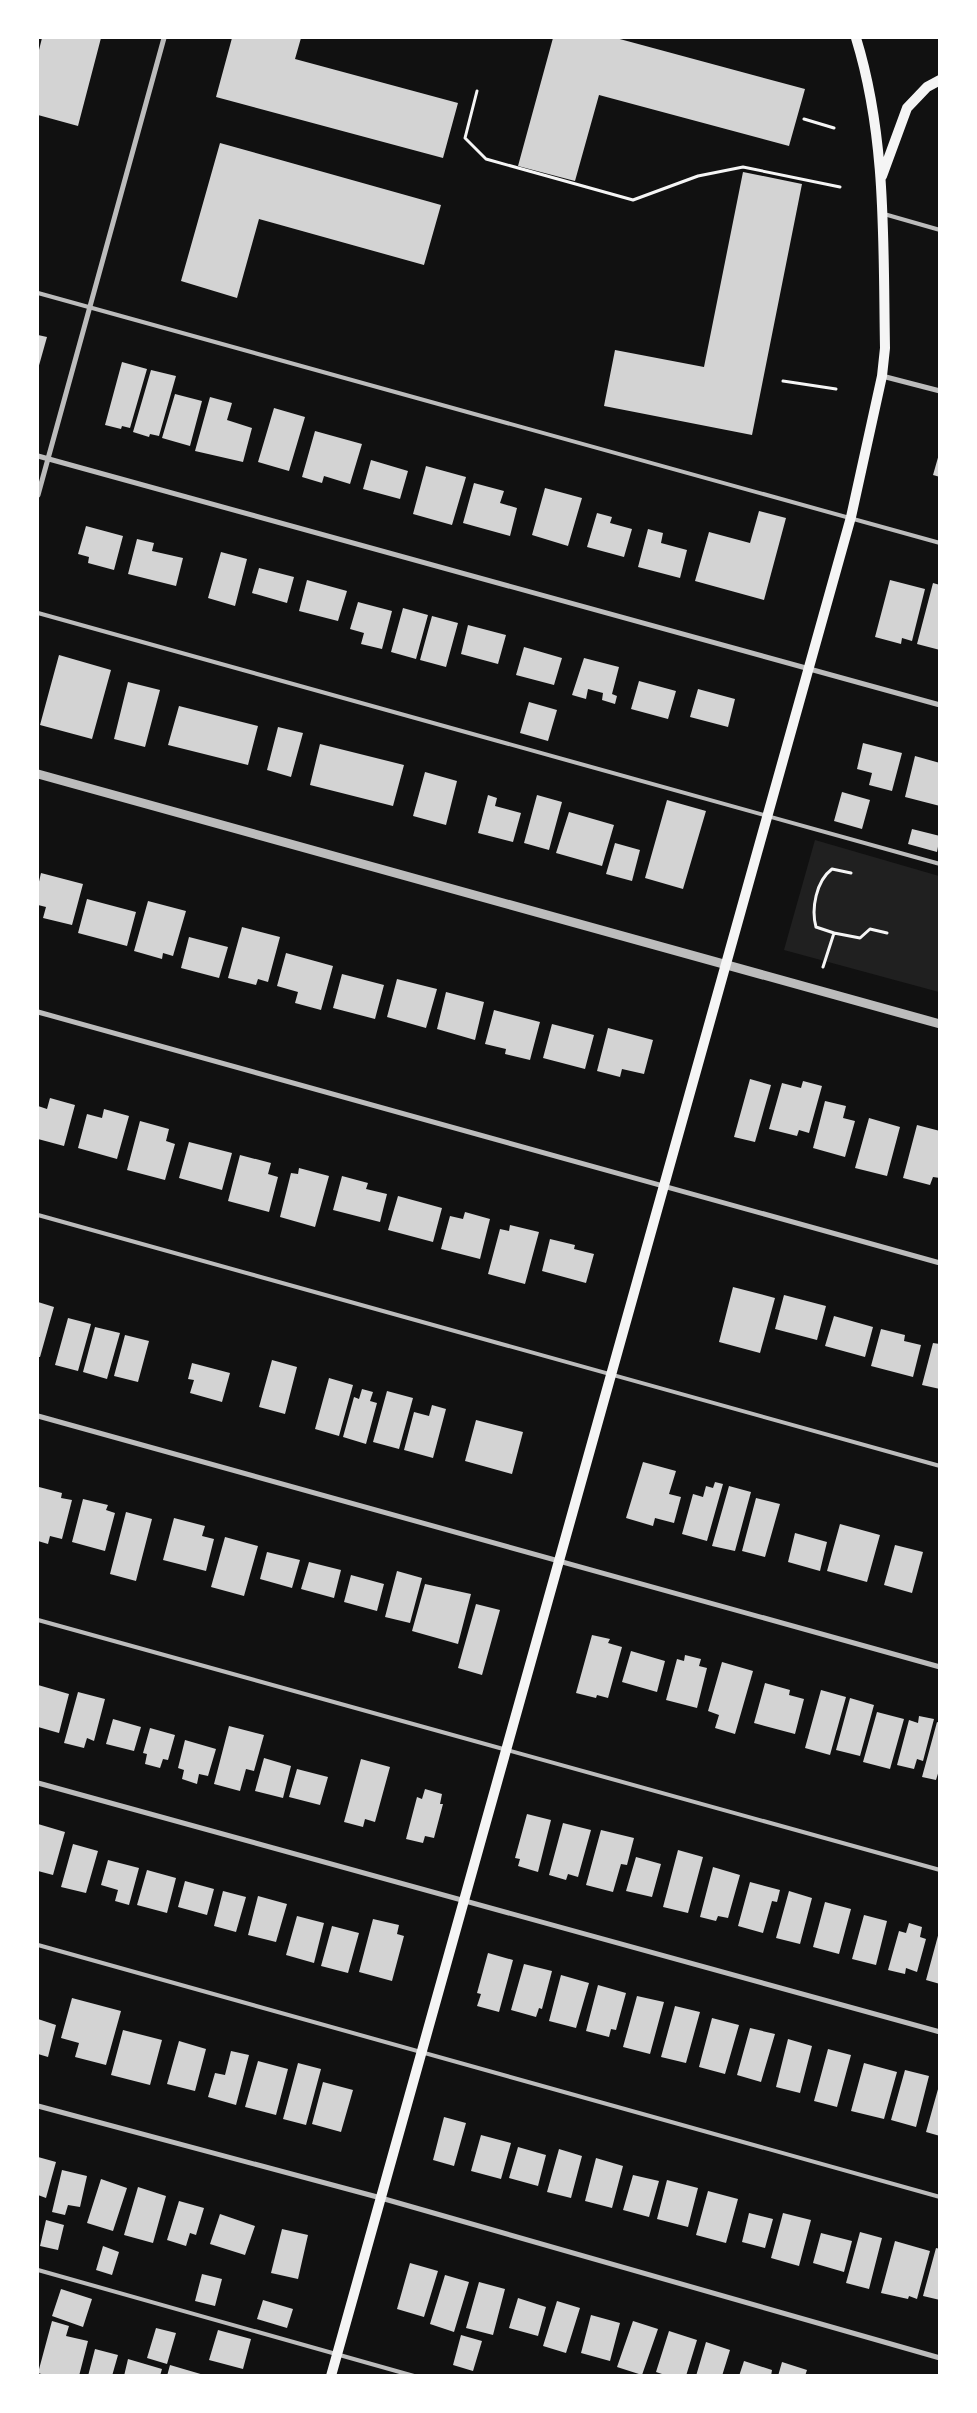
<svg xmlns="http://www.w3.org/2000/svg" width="977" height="2413" font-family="'Public Sans',sans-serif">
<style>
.green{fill:#202020}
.building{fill:#d3d3d3}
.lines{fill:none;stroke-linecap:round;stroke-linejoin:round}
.path{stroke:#f5f5f5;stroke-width:3}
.service{stroke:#bcbcbc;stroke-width:4}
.minor{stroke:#bcbcbc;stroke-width:5}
.tertiary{stroke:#bcbcbc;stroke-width:9}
.secondary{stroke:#f5f5f5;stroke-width:10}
</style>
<rect width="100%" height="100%" fill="#111"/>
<!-- green -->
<path class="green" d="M815 840 939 876V992L784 950Z"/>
<!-- building -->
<path class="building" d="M42 38H101L78 126 38 115V54Z
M232 38H301L295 59 458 103 443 158 216 97Z
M553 38H616L805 89 789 146 599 95 575 181 518 166Z
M220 143 441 205 424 265 259 219 237 298 181 281Z
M743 172 802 184 752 435 604 406 615 350 704 367Z
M38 335 47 337 38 369Z
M122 362 147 369 130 428 122 426 121 429 105 425Z
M151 370 176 376 159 436 150 434 149 437 133 432Z
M175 394 202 401 190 446 162 438Z
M210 397 232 403 227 420 252 428 243 462 195 451Z
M274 408 305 417 289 471 258 462Z
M315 431 362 444 350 484 324 476 322 483 302 477Z
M939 454H940V477L933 475Z
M371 460 408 471 400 499 363 489Z
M426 466 466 477 452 525 413 514Z
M474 483 504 491 500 503 517 508 510 536 463 523Z
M545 488 582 498 568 546 532 535Z
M759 511 786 518 764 600 695 581 709 532 750 543Z
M597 513 612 517 610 523 632 529 624 557 587 547Z
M86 526 123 536 114 570 88 563 89 557 78 554Z
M648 529 663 533 661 543 687 550 680 578 638 567Z
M137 539 154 543 152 551 183 558 176 586 128 574Z
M221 552 247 559 235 606 208 598Z
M259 568 294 577 287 603 252 593Z
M307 580 347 591 338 621 299 611Z
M890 580 925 589 912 641 902 638 901 644 875 637Z
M933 583 940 585V650L917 644Z
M358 602 392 611 382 649 361 644 364 633 350 629Z
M403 608 428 615 416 659 391 652Z
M432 616 458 623 446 667 420 660Z
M468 625 506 635 498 664 461 654Z
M524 647 562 658 554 685 516 675Z
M59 655 111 670 92 739 40 725Z
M584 658 619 667 612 694 617 696 615 704 602 700 603 693 588 689 586 699 572 695Z
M639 681 676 691 668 719 631 709Z
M128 682 160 690 145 747 114 739Z
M698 689 735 699 728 727 690 717Z
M529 702 557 710 548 741 520 733Z
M179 706 258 726 248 765 168 745Z
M278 727 303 733 291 777 267 770Z
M863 743 902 753 892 791 869 785 872 773 857 769Z
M320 744 404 765 393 806 310 785Z
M915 756 940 763V806L905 797Z
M425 772 457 781 446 825 413 816Z
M842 792 870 800 862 829 834 821Z
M488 795 497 798 495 806 521 813 513 842 478 833Z
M537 795 562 802 549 850 524 843Z
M667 800 706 811 683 889 645 878Z
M569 812 614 825 602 866 556 853Z
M912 829 940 836 937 852 908 844Z
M615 843 640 850 632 881 606 874Z
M41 873 83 884 72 925 43 918 46 907 38 905V886Z
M87 899 136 912 127 946 78 933Z
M148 901 186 911 173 956 163 953 162 959 134 951Z
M242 927 280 937 268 982 258 979 256 985 228 978Z
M189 937 228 947 219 978 181 968Z
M286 953 333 966 321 1010 295 1003 298 992 277 986Z
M342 974 384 985 375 1019 333 1008Z
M397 979 437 989 426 1028 387 1017Z
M446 992 484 1002 475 1040 437 1029Z
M494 1010 540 1022 530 1060 505 1054 506 1049 485 1044Z
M552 1024 594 1035 585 1069 543 1058Z
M608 1028 653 1040 644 1074 622 1069 620 1077 597 1071Z
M750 1079 771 1085 755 1142 734 1137Z
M803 1081 822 1086 809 1133 799 1130 797 1136 769 1129 782 1083 801 1088Z
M50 1098 75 1105 64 1146 38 1139V1106L47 1109Z
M825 1101 846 1106 843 1118 855 1121 845 1157 813 1148Z
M104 1109 129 1116 117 1159 78 1148 87 1114 102 1118Z
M869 1118 900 1127 887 1176 855 1168Z
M140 1121 169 1129 166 1141 175 1144 165 1180 127 1170Z
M917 1125 940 1131V1178L933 1177 930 1185 903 1178Z
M189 1142 232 1153 222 1190 179 1178Z
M240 1155 271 1163 268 1174 278 1177 269 1212 228 1201Z
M299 1168 329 1176 315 1227 280 1217 291 1173 298 1174Z
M342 1176 368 1183 366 1189 387 1194 380 1222 333 1210Z
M398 1196 442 1208 433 1242 388 1230Z
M465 1212 490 1219 480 1259 441 1249 450 1216 463 1219Z
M510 1225 539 1232 525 1284 488 1274 500 1229 509 1231Z
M550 1239 575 1245 574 1249 594 1254 586 1283 542 1271Z
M733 1287 775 1298 760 1353 719 1342Z
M784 1295 826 1306 817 1340 775 1329Z
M38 1302 54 1307 40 1357H38Z
M834 1316 873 1327 865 1357 825 1346Z
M68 1318 91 1324 78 1371 55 1365Z
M95 1327 120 1333 107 1379 83 1372Z
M881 1329 905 1335 904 1341 921 1345 913 1377 871 1366Z
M125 1335 149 1341 138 1382 114 1376Z
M933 1343 940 1344V1389L922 1385Z
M272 1360 297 1367 285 1414 259 1407Z
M192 1363 230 1373 222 1402 190 1393 194 1380 188 1379Z
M329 1378 353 1385 339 1436 315 1429Z
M362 1389 373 1392 370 1401 377 1403 366 1444 343 1437 354 1397 359 1399Z
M387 1391 413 1398 399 1449 373 1442Z
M432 1405 446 1409 433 1458 404 1450 414 1412 429 1416Z
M476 1420 523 1432 512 1474 465 1461Z
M643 1462 676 1471 669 1494 681 1497 674 1523 655 1518 653 1526 626 1518Z
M715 1482 723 1484 707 1541 682 1534 693 1494 703 1497 706 1486 713 1488Z
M729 1486 751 1492 735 1551 712 1546Z
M39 1487 62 1493 61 1498 72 1500 62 1539 50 1536 48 1544 38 1541Z
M756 1498 780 1504 765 1557 742 1551Z
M83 1499 108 1505 106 1510 115 1513 105 1551 72 1542Z
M126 1512 152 1519 136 1581 110 1574Z
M174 1518 205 1526 202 1536 214 1539 206 1571 163 1560Z
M840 1524 880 1535 867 1582 827 1571Z
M795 1533 827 1542 820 1571 788 1562Z
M225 1537 258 1546 244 1596 211 1587Z
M895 1545 923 1552 912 1593 884 1585Z
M267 1552 300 1560 292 1588 260 1579Z
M309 1562 341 1570 334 1598 301 1589Z
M397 1571 422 1578 410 1623 385 1617Z
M351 1575 384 1584 377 1611 344 1602Z
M425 1584 471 1594 458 1644 412 1631Z
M476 1604 500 1610 482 1675 458 1668Z
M592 1635 610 1639 608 1643 622 1647 608 1698 597 1695 596 1698 576 1693Z
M631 1651 665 1661 657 1692 622 1682Z
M685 1655 701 1659 699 1666 707 1668 697 1708 666 1700 677 1659 684 1661Z
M722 1662 753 1671 735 1734 715 1728 719 1715 708 1711Z
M765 1683 790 1690 789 1695 804 1699 795 1734 754 1723Z
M38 1685 69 1694 59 1733 38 1727Z
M821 1690 846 1697 830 1755 805 1748Z
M78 1692 105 1699 94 1741 87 1738 84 1748 64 1743Z
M850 1698 874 1705 860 1756 836 1750Z
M877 1712 904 1719 890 1769 863 1762Z
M919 1716 934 1719 923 1761 917 1759 914 1769 897 1765 909 1720 918 1723Z
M113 1719 141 1727 134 1751 106 1744Z
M937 1722 940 1723V1767L936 1780 922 1777Z
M229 1726 264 1735 254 1771 246 1769 240 1791 214 1784Z
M150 1728 175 1735 168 1760 163 1759 160 1768 145 1764 147 1754 143 1753Z
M185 1740 216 1749 208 1776 199 1774 197 1784 182 1779 184 1770 178 1768Z
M264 1758 291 1766 283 1798 255 1791Z
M361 1759 390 1767 375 1822 365 1819 363 1827 344 1822Z
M297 1769 328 1777 320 1805 289 1797Z
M425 1789 442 1794 440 1804H443L434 1838 425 1836 423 1843 406 1839 417 1797 422 1799Z
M527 1814 551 1820 538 1872 518 1866 520 1859 515 1858Z
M563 1823 591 1830 578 1877 568 1874 566 1880 549 1875Z
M38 1824 65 1832 53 1875 38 1871Z
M601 1830 634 1838 627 1865 621 1864 613 1892 586 1885Z
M73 1844 98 1851 86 1893 61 1887Z
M678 1850 703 1857 688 1913 663 1907Z
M636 1857 661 1864 652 1897 626 1891Z
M108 1860 139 1868 129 1905 115 1901 118 1890 101 1885Z
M713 1867 740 1875 728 1918 718 1916 716 1921 700 1917Z
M147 1870 176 1878 167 1913 137 1905Z
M185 1881 214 1889 207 1915 178 1907Z
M750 1882 780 1890 777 1902 772 1901 763 1933 738 1926Z
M223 1891 246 1897 236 1932 214 1926Z
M789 1891 812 1898 800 1944 776 1938Z
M258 1896 287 1904 276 1942 248 1935Z
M825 1902 851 1909 839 1954 813 1947Z
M864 1915 887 1921 876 1965 852 1959Z
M297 1916 324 1923 314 1963 286 1955Z
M373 1919 399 1925 397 1934 404 1936 392 1981 359 1972Z
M909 1923 922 1927 920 1937 926 1939 917 1972 906 1968 905 1974 888 1970 899 1931 906 1933Z
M332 1926 359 1933 348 1973 321 1966Z
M939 1932H940V1984L926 1980Z
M488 1953 513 1960 499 2012 477 2006 481 1994 477 1993Z
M524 1964 552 1971 542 2009 539 2008 536 2017 511 2010Z
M561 1975 589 1983 576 2028 549 2021Z
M598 1985 626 1993 616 2030 611 2029 609 2037 586 2031Z
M637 1996 664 2002 650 2054 623 2047Z
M72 1998 121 2011 106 2065 75 2057 79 2043 61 2038Z
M675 2006 700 2012 686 2063 661 2057Z
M712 2018 739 2025 725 2074 699 2067Z
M38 2019 56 2025 48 2057 38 2054Z
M750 2028 775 2034 761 2082 737 2075Z
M123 2030 162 2040 150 2085 111 2075Z
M788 2039 812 2046 800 2093 776 2087Z
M179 2041 206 2049 195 2091 167 2084Z
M828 2049 851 2055 837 2107 814 2101Z
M231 2051 249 2055 236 2105 208 2097 215 2073 225 2075Z
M258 2061 288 2069 276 2115 245 2107Z
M298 2063 321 2069 306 2125 283 2119Z
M864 2063 897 2072 884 2119 851 2111Z
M905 2070 929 2076 916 2127 891 2120Z
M323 2082 353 2090 341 2132 312 2124Z
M940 2082V2136L926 2132Z
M444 2117 466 2123 454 2166 433 2160Z
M481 2135 511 2143 501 2179 471 2171Z
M518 2147 546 2155 538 2186 509 2178Z
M559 2149 582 2156 571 2198 547 2192Z
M38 2157 56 2162 46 2198 38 2195Z
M596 2158 623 2166 612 2208 585 2201Z
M62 2170 87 2176 80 2207 68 2205 65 2215 52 2212Z
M633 2175 659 2181 649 2217 623 2210Z
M101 2179 127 2188 113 2231 87 2223Z
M667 2180 698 2188 688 2227 657 2219Z
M138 2187 166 2196 153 2243 124 2235Z
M708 2191 738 2199 726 2243 696 2235Z
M179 2201 204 2208 196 2235 190 2233 186 2246 167 2240Z
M749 2213 773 2219 765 2248 742 2242Z
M783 2213 811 2220 799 2266 771 2258Z
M220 2214 255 2226 245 2255 210 2244Z
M46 2220 64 2225 58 2250 40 2246Z
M282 2229 308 2235 298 2279 271 2273Z
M860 2232 882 2238 869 2289 846 2283Z
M821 2233 852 2241 844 2272 813 2263Z
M895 2241 930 2251 917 2299 909 2296 908 2299 881 2293Z
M103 2246 119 2252 112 2275 96 2270Z
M936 2248 940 2249V2300L923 2296Z
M410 2263 438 2271 424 2317 397 2309Z
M202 2274 222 2279 215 2306 195 2301Z
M445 2275 469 2282 454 2332 430 2324Z
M479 2282 505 2289 493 2335 466 2328Z
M61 2289 92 2299 83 2327 52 2316Z
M518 2298 546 2307 538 2336 509 2328Z
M263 2300 293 2309 287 2328 257 2319Z
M557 2301 580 2308 566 2353 543 2346Z
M591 2315 620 2323 610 2361 581 2353Z
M52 2321 69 2326 66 2336 88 2341 79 2376H48L38 2373Z
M633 2321 658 2329 642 2375 617 2367Z
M156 2328 176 2333 167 2364 147 2358Z
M218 2330 251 2339 243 2369 209 2360Z
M669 2331 697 2340 686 2376H668L656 2372Z
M461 2335 482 2341 473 2371 453 2365Z
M706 2342 730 2350 722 2376H696Z
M95 2349 118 2355 112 2376H88Z
M128 2359 162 2369 160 2376H124Z
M744 2361 772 2370 771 2376H739Z
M782 2362 807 2370 805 2376H778Z
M170 2365 204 2375V2376H167Z"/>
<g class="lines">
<!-- path -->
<path class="path" d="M477 91 465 138 486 159 633 200 698 176 743 167 840 187
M804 119 834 128
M783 381 836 389
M834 933 860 938 870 929 887 933
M823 967 834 933 816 927C811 909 816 881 832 869L851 873"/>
<!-- service -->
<path class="service" d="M884 214 940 230
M38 293 940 543
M38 613 940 864
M38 1215 940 1466
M38 1620 940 1870
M38 1945 940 2197
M38 2270 414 2376"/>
<!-- minor -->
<path class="minor" d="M882 376 940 391
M38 456 940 705
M38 495 164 38
M38 1012 940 1263
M38 1416 940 1667
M38 1783 940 2032
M38 2106 381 2198 940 2358"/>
<!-- tertiary -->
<path class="tertiary" d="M38 774 940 1024"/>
<!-- secondary -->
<path class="secondary" d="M882 176 907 108 927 87 940 80
M331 2376 851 517 882 376 885 348C883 245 887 138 856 38"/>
</g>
<!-- border -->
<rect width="977" height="2413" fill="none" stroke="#ffffff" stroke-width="78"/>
</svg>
